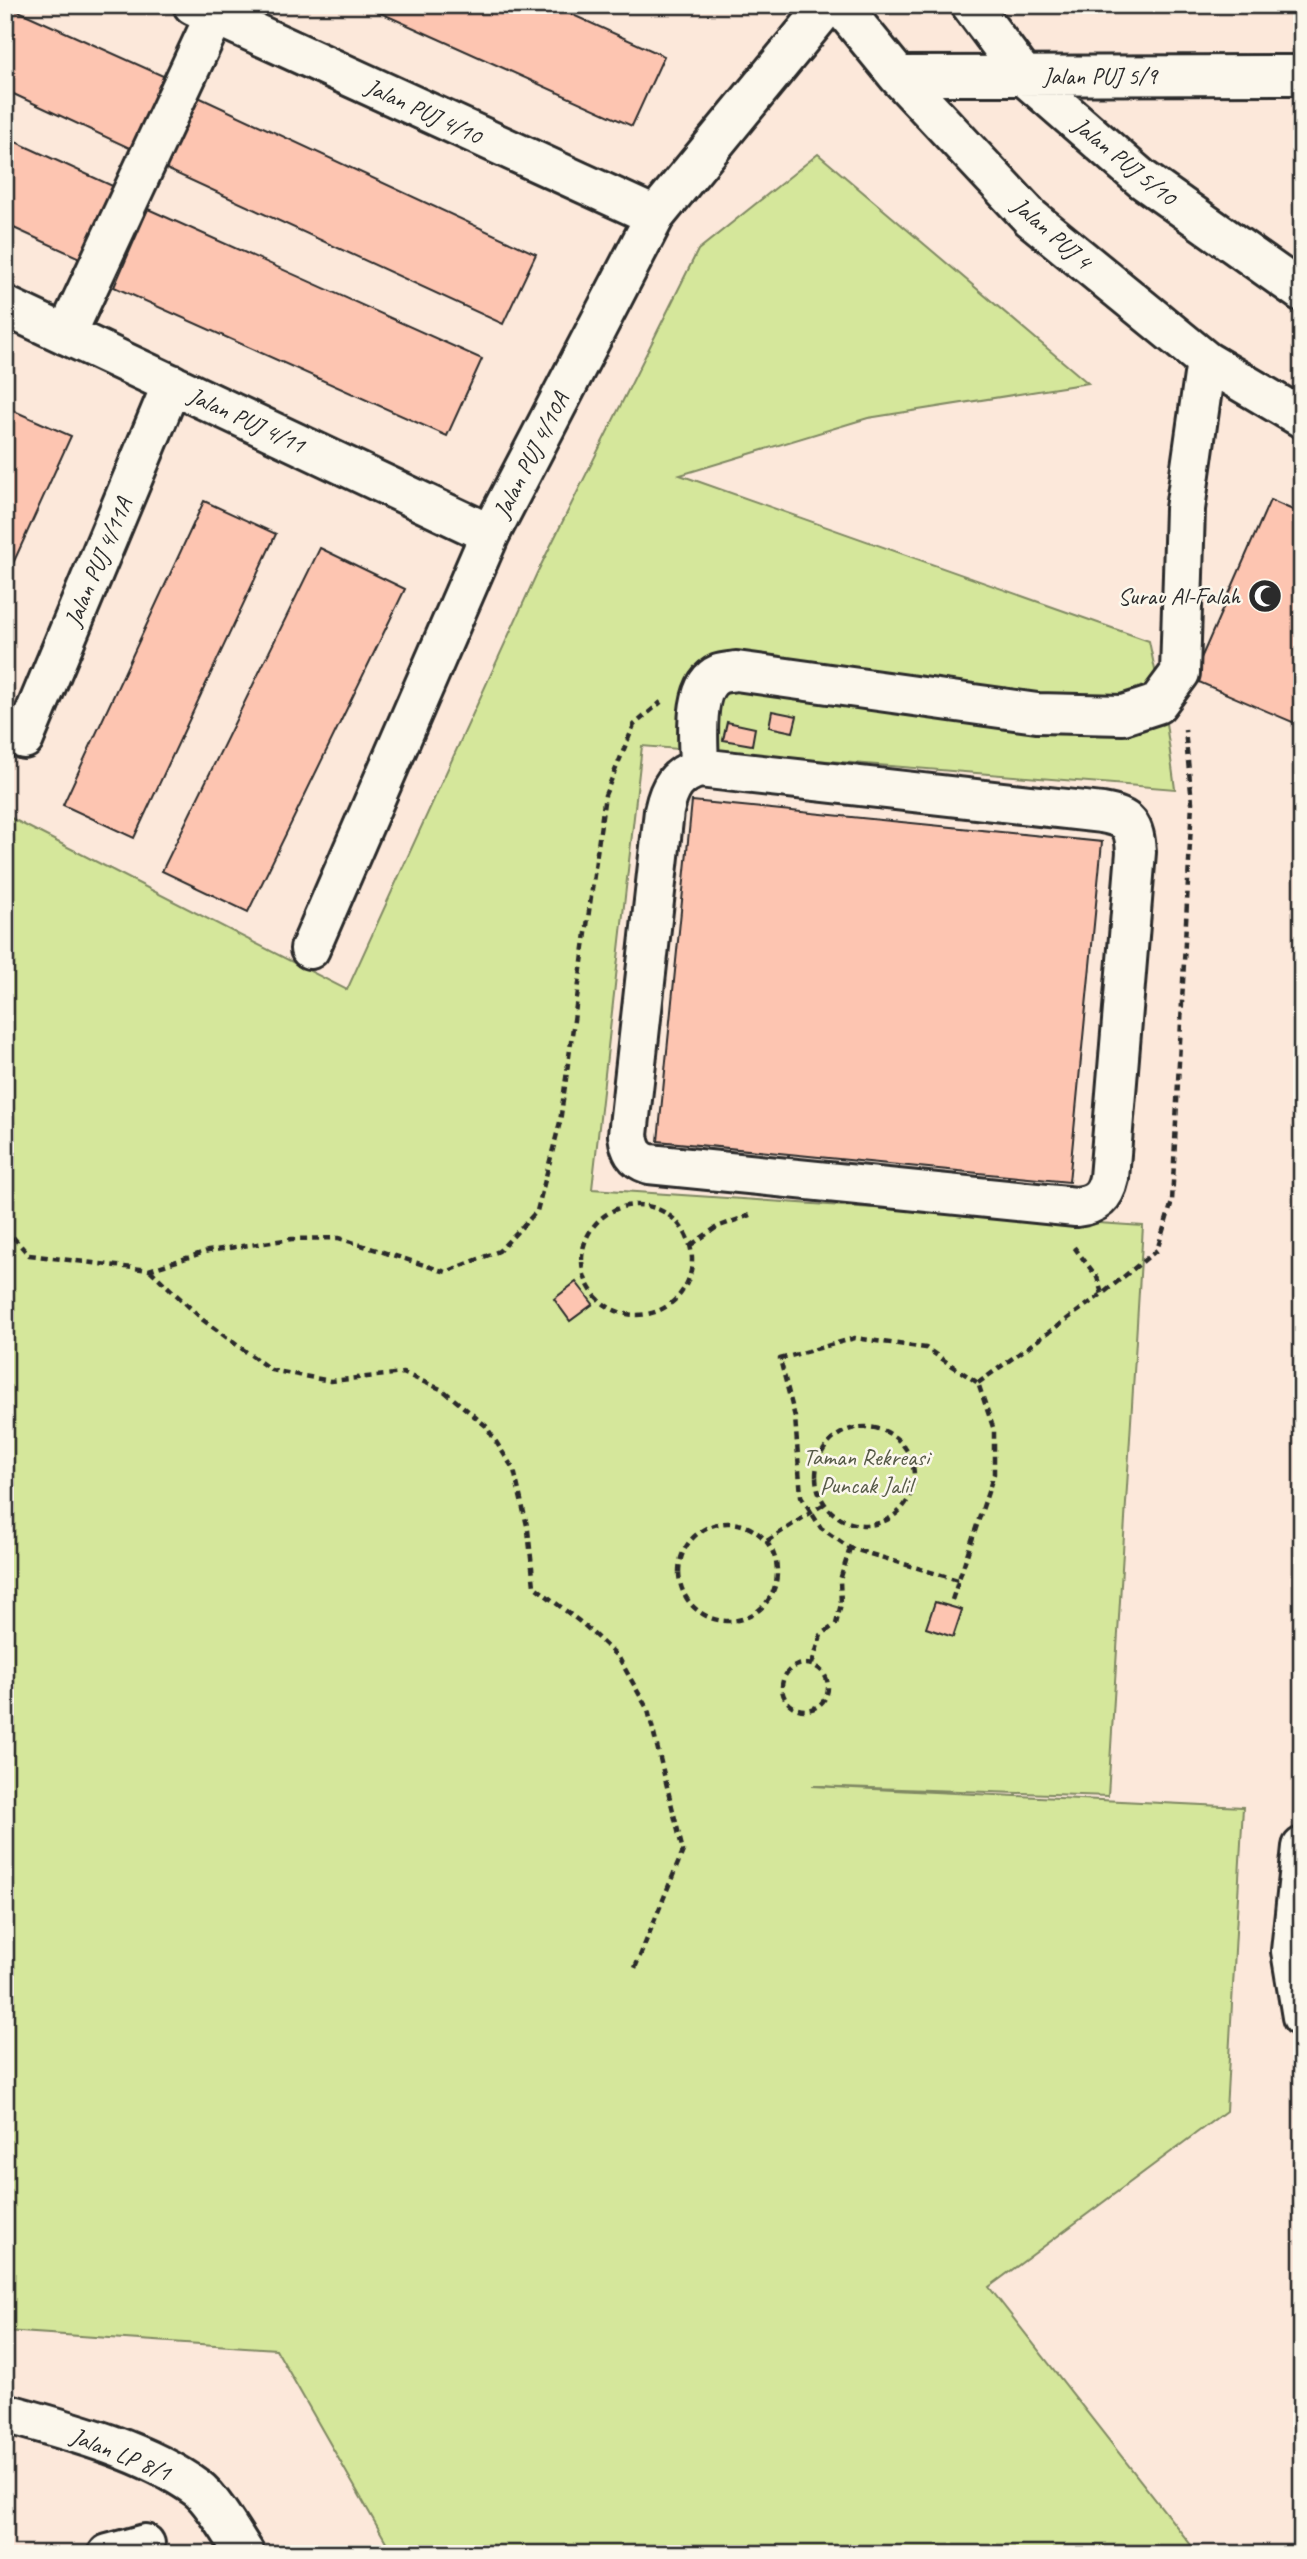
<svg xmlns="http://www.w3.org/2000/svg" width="1307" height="2559" font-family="Caveat,sans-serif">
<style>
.green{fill:#d5e79b;stroke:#808963;stroke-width:2}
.building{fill:#fdc5b1;stroke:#2b2b2b;stroke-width:2}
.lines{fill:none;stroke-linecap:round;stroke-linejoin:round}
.minor-casing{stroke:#2b2b2b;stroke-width:44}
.path{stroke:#2b2b2b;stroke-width:4.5;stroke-dasharray:7 5;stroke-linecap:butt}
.minor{stroke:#fbf7ec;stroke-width:38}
.labels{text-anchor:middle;stroke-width:5;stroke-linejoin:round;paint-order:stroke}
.street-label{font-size:24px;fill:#2b2b2b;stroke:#fbf7ec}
.poi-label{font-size:24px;fill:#2b2b2b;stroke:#fbf7ec;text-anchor:end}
.park-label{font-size:24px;fill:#565a47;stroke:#fbf7ec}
</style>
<rect width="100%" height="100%" fill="#fce8da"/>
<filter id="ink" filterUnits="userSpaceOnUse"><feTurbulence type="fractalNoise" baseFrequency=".0143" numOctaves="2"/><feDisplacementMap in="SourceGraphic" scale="14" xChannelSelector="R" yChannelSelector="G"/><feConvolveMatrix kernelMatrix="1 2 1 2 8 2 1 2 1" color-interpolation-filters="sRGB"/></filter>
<g filter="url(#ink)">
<!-- green -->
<path class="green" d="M818 154 1088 383 868 418 680 475 1149 641 1166 723 1175 789 642 746 592 1189 1143 1226 1108 1796 812 1786 1243 1807 1226 2111 989 2287 1198 2554H393L276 2349 5 2331V815L347 990 537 573 698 250Z"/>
<!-- building -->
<path class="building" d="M5 5 172 80 138 152 5 90Z
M363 5H551L664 56 632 126Z
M194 95 536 254 503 324 160 166Z
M5 137 117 188 84 260 5 224Z
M148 209 482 359 447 436 114 287Z
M5 407 71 436 5 581Z
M1270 500 1302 514V712L1297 724 1192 679Z
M204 501 276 534 134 838 63 805Z
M320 548 405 589 248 912 162 871Z
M772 711 797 716 793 732 769 727Z
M727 722 755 728 752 745 723 740Z
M692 801 1102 842 1069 1182 658 1141Z
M576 1282 593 1304 570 1321 554 1299Z
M935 1602 962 1610 953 1637 926 1628Z"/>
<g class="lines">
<!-- minor casing -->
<g class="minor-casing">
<path id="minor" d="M193 5 655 216
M840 5 898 76 1031 218 1206 361 1302 418
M971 5 1024 76 1142 179 1302 292
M898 76 1302 75
M5 306 490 534
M66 335 215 15
M24 739 172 384
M699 768C676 775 669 788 664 811L628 1135C630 1150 634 1159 649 1164L1076 1207C1096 1205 1105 1197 1109 1178L1136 852C1134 825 1130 818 1102 813L699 768C699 742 691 686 719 674 724 672 731 672 736 671L1037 713 1123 715 1157 704 1180 673 1185 509 1206 361
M310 949 490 534 655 216 828 5
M1302 1847 1291 1951 1302 2017
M5 2413C67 2430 145 2450 197 2488 212 2499 234 2537 245 2554
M108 2554 145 2544"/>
</g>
<!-- path -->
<path class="path" d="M582 1260a55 55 0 1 1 110 0a55 55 0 1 1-110 0Z
M5 1228 29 1255 149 1270 208 1251 292 1239 339 1238 446 1272 499 1251 537 1211 560 1122 605 795 634 725 661 702
M691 1245 717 1227 750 1215
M1074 1247 1097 1277 1102 1294
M150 1270 203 1320 271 1370 331 1381 403 1373 443 1390 486 1426 514 1470 528 1530 534 1586 584 1625 619 1658 648 1710 683 1851 635 1968
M978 1383 1102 1294 1157 1250 1172 1202 1192 802 1185 730
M816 1476a49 49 0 1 1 98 0a49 49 0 1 1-98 0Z
M679 1572a49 49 0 1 1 98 0a49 49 0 1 1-98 0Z
M767 1541 824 1504
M952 1600 994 1474V1430L978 1383 926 1348 855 1338 780 1359 795 1417 801 1496 821 1528 850 1548 958 1580
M782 1687a23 23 0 1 1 46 0a23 23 0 1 1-46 0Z
M812 1664 821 1635 836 1624 841 1604 840 1580 850 1548"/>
<!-- minor -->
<use href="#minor" class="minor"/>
</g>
</g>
<!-- icons -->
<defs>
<g id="mosque-disc" transform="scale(1.75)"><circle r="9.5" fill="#2b2b2b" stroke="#fbf7ec"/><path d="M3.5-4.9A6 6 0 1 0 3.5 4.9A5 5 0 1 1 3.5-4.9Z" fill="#fff"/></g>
</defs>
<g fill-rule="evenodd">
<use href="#mosque-disc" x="1265" y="596"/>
</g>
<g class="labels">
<!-- street labels -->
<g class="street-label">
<text x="1100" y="84">Jalan PUJ 5/9</text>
<text transform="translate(424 111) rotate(25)" y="8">Jalan PUJ 4/10</text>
<text transform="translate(1125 161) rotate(39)" y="8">Jalan PUJ 5/10</text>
<text transform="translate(1052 233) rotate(41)" y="8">Jalan PUJ 4</text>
<text transform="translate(247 420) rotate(25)" y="8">Jalan PUJ 4/11</text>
<text transform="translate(531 455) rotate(-63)" y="8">Jalan PUJ 4/10A</text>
<text transform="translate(98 562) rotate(-67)" y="8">Jalan PUJ 4/11A</text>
<text transform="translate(121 2454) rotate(22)" y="8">Jalan LP 8/1</text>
</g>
<!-- poi labels -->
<g class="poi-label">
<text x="1240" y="604">Surau Al-Falah</text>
</g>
<!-- park labels -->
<g class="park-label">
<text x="866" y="1465">Taman Rekreasi<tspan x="866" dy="28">Puncak Jalil</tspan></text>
</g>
</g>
<!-- margin -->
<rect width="1307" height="2559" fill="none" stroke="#fbf7ec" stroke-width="28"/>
<rect x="14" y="14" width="1279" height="2531" fill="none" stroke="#2b2b2b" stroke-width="2.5" filter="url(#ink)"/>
</svg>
